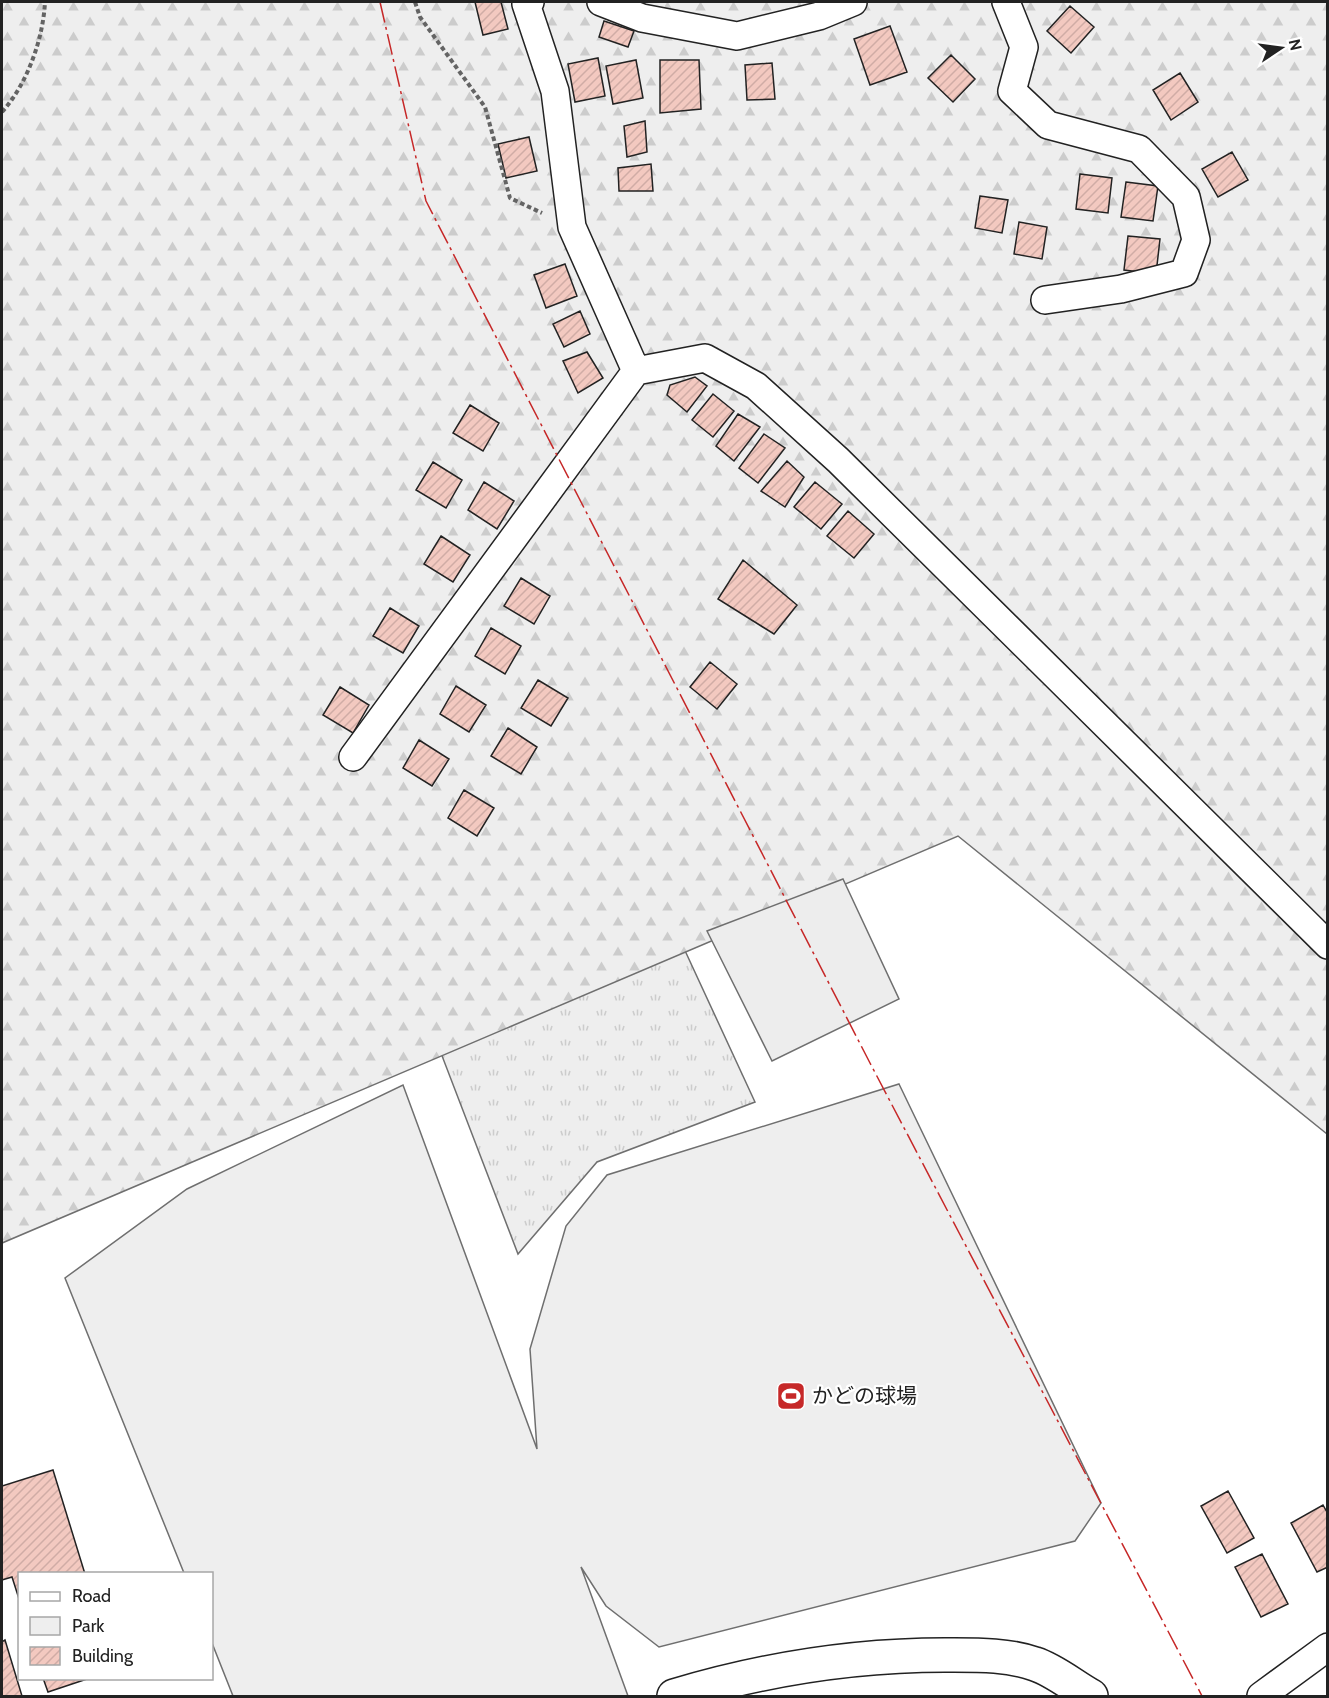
<svg xmlns="http://www.w3.org/2000/svg" width="1329" height="1698" font-family="Cabin,'Noto Sans JP',sans-serif">
<style>
.grass{fill:url(#grass-tufts);stroke:#6f6f6f;stroke-width:1.5}
.forest{fill:url(#forest-firs);stroke:#6f6f6f;stroke-width:1.5}
.park{fill:#eee;stroke:#6f6f6f;stroke-width:1.5}
.parking{fill:#ededed;stroke:#6f6f6f;stroke-width:1.5}
.building{fill:url(#building-hatch);stroke:#222;stroke-width:1.5}
.lines{fill:none;stroke-linecap:round;stroke-linejoin:round}
.street-casing{stroke:#222;stroke-width:30}
.secondary-casing{stroke:#222;stroke-width:36}
.path{stroke:#646464;stroke-width:4;stroke-dasharray:4.5 3;stroke-linecap:butt}
.street{stroke:#fff;stroke-width:27}
.secondary{stroke:#fff;stroke-width:33}
.power{stroke:#c62828;stroke-width:1.5;stroke-dasharray:21 4.5 3 4.5;stroke-linecap:butt}
.labels{text-anchor:middle;stroke-width:4.5;stroke-linejoin:round;paint-order:stroke}
.poi-label{font-size:21px;fill:#222;stroke:#fff;text-anchor:start}
</style>
<defs>
<pattern id="grass-tufts" width="24" height="20" patternUnits="userSpaceOnUse" patternTransform="scale(1.5)"><rect width="24" height="20" fill="#eee"/><path d="M3 7l-1-3M5 7V3M7 7l1-3M15 17l-1-3M17 17v-4M19 17l1-3" fill="none" stroke="#ccc"/></pattern>
<pattern id="forest-firs" width="22" height="20" patternUnits="userSpaceOnUse" patternTransform="scale(1.5)"><rect width="22" height="20" fill="#eee"/><path d="M5 1l3.5 6h-7zM16 11l3.5 6h-7z" fill="#ccc"/></pattern>
<pattern id="building-hatch" width="6" height="6" patternUnits="userSpaceOnUse" patternTransform="scale(1.5)"><rect width="6" height="6" fill="#f3c9c0"/><path d="M-1 1l2-2M0 6l6-6M5 7l2-2" fill="none" stroke="#d0aca5"/></pattern>
</defs>
<rect width="100%" height="100%" fill="#fff"/>
<!-- grass -->
<path class="grass" d="M681 942 755 1102 597 1162 518 1254 439 1048Z"/>
<!-- forest -->
<path class="forest" d="M2 2H1327V1134L958 836 2 1243Z"/>
<!-- park -->
<path class="park" d="M899 1084 1101 1503 1075 1541 659 1647 606 1606 581 1567 628 1696H233L212 1643V1574L184 1573 65 1278 187 1189 403 1085 537 1449 530 1349 566 1226 607 1175Z"/>
<!-- parking -->
<path class="parking" d="M843 879 899 999 772 1061 707 931Z"/>
<!-- building -->
<path class="building" d="M475 2H501L508 29 483 35Z
M1070 6 1094 27 1071 53 1047 31Z
M604 21 634 31 628 47 599 37Z
M890 26 907 72 870 85 854 39Z
M951 55 975 79 953 102 928 78Z
M598 58 605 96 575 102 568 64Z
M636 60 643 98 613 104 606 66Z
M660 60H699L701 109 660 113Z
M772 63 775 99 747 100 745 65Z
M1180 73 1198 102 1171 120 1153 90Z
M645 121 647 152 627 157 624 126Z
M529 137 537 171 506 178 498 144Z
M1232 152 1248 180 1218 197 1202 169Z
M651 164 653 191H619L618 168Z
M1080 174 1112 178 1108 213 1076 209Z
M1126 182 1158 186 1153 221 1121 217Z
M980 196 1008 200 1002 233 975 228Z
M1019 222 1047 227 1042 259 1014 254Z
M1128 236 1160 239 1156 274 1124 270Z
M565 264 577 296 546 308 534 275Z
M580 311 590 334 564 347 553 324Z
M587 352 603 378 578 393 563 361Z
M695 377 707 386 687 412 667 395 670 385Z
M713 394 734 411 713 437 692 420Z
M470 405 499 423 483 451 453 433Z
M738 414 760 427 734 461 716 446Z
M764 434 785 448 758 483 739 468Z
M787 461 804 477 785 507 761 491Z
M433 462 462 480 446 508 416 490Z
M484 482 514 501 497 529 468 510Z
M815 482 842 504 821 529 794 507Z
M848 511 874 534 854 558 827 536Z
M441 536 470 555 453 582 424 564Z
M743 560 797 605 774 634 718 599Z
M521 578 550 596 534 624 504 606Z
M390 608 419 626 403 653 373 636Z
M491 628 521 646 505 674 475 656Z
M710 662 737 684 717 709 690 687Z
M538 680 568 698 551 726 521 708Z
M456 686 486 705 469 732 440 714Z
M340 687 369 705 353 733 323 715Z
M508 728 537 747 521 774 491 756Z
M419 740 449 759 432 786 403 768Z
M464 790 494 808 477 836 448 818Z
M53 1470 85 1574H20V1602L12 1577 2 1580V1486Z
M1228 1491 1254 1538 1227 1553 1201 1506Z
M1323 1505 1328 1514V1567L1317 1572 1291 1523Z
M1262 1554 1288 1604 1261 1617 1235 1567Z
M5 1640 22 1696H2V1642Z
M43 1678H90L48 1692Z"/>
<g class="lines">
<!-- street casing -->
<g class="street-casing">
<path id="street" d="M530 2 526 4 555 91 572 227 636 371 705 358 756 386 838 460 1328 945
M601 2 642 18 737 36 819 16 853 2
M1006 2 1024 47 1012 91 1048 125 1139 149 1186 197 1196 240 1184 273 1121 289 1045 300
M353 757 636 371
M1261 1696 1328 1647"/>
</g>
<!-- secondary casing -->
<g class="secondary-casing">
<path id="secondary" d="M674 1696C764 1669 859 1654 954 1655 980 1655 1010 1655 1035 1664 1054 1670 1073 1686 1091 1696"/>
</g>
<!-- path -->
<path class="path" d="M415 2 420 17 485 107 510 198 542 213
M2 112C27 84 43 40 45 2"/>
<!-- street -->
<use href="#street" class="street"/>
<!-- secondary -->
<use href="#secondary" class="secondary"/>
<!-- power -->
<path class="power" d="M380 2 426 201 870 1063 1202 1696"/>
</g>
<!-- icons -->
<defs>
<g id="stadium-square" transform="scale(1.5)"><rect x="-9" y="-9" width="18" height="18" rx="4" fill="#c62828" stroke="#fff"/><path d="M0-5a6.5 5 0 1 0 0 10a6.5 5 0 1 0 0-10ZM-3.5-1.8h7v3.6h-7Z" fill="#fff"/></g>
</defs>
<g fill-rule="evenodd">
<use href="#stadium-square" x="791" y="1396"/>
</g>
<g class="labels">
<!-- poi labels -->
<g class="poi-label">
<text x="812" y="1403">かどの球場</text>
</g>
</g>
<!-- border -->
<rect width="1329" height="1698" fill="none" stroke="#222222" stroke-width="6"/>
<!-- legend -->
<rect x="18" y="1572" width="195" height="108" fill="#ffffff" stroke="#a7a7a7" stroke-width="1.5"/>
<rect x="30" y="1592" width="30" height="9" fill="#ffffff" stroke="#a7a7a7" stroke-width="1.5"/>
<text x="72" y="1602" font-size="18" fill="#222222">Road</text>
<rect x="30" y="1617" width="30" height="18" fill="#eeeeee" stroke="#a7a7a7" stroke-width="1.5"/>
<text x="72" y="1632" font-size="18" fill="#222222">Park</text>
<rect x="30" y="1647" width="30" height="18" fill="url(#building-hatch)" stroke="#a7a7a7" stroke-width="1.5"/>
<text x="72" y="1662" font-size="18" fill="#222222">Building</text>
<!-- north arrow -->
<g transform="translate(1281 48) rotate(77)" stroke="#ffffff" stroke-width="4.5" paint-order="stroke">
<path d="M0-4.5L10 22L0 15L-10 22Z" fill="#222222"/>
<text y="-9" font-size="16" font-weight="bold" text-anchor="middle" fill="#222222">N</text>
</g>
</svg>
